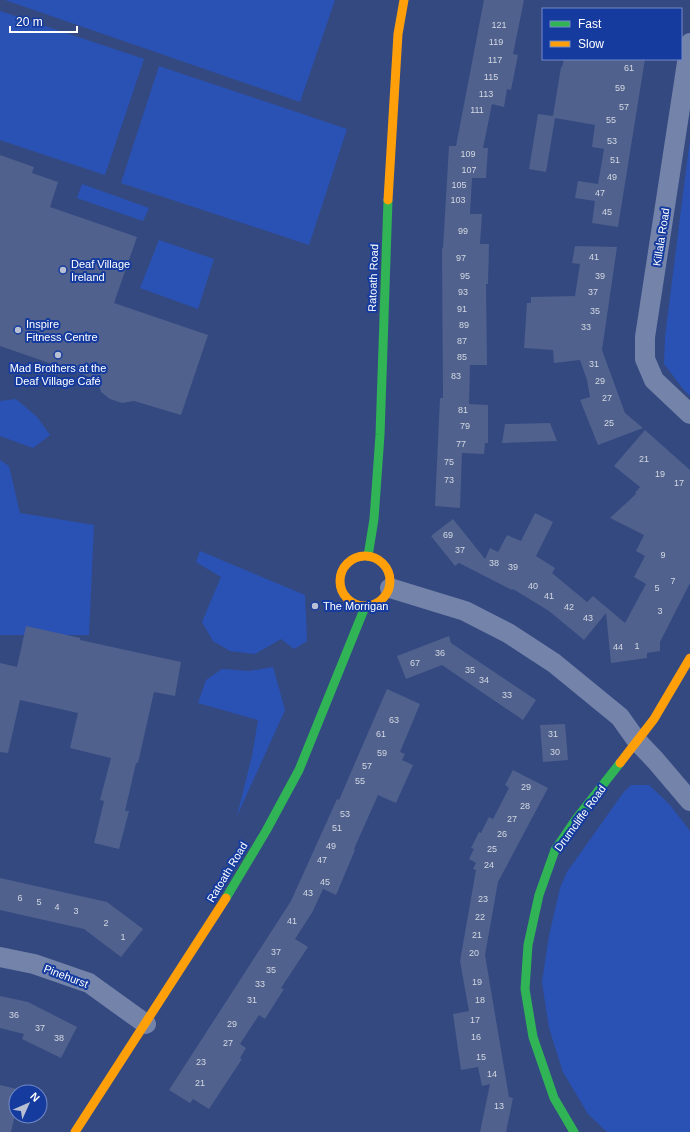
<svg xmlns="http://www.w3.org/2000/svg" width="690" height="1132" font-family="Helvetica,sans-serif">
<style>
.green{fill:#2a52b5}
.building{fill:#50618d}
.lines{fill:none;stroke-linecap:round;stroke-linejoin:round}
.street{stroke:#7483a9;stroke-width:20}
.fast{stroke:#30b455;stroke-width:9}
.slow{stroke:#ff9f0a;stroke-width:9}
.poi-dot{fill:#b8bfd3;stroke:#153b9f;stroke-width:1.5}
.labels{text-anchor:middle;stroke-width:4;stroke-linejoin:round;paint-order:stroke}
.number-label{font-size:9px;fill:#d3d8e2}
.street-label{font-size:11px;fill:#fff;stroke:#153b9f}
.poi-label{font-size:11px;fill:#fff;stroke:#153b9f;text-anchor:start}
</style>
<rect width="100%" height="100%" fill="#344980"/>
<!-- green -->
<path class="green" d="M5 0H335L300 102Z
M0 11 144 59 105 175 0 140Z
M159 66 347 129 309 245 121 183Z
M690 139V396L684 390 664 364 665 337Z
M82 184 149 208 143 221 77 198Z
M159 240 214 259 198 309 140 288Z
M16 399 37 417 50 435 33 448 0 436V401Z
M0 460 9 466 20 513 94 525 89 635H0Z
M200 551 305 595 307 641 294 649 281 639 255 654 230 651 213 641 202 622 221 577 196 562Z
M273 667 285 710 237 816 252 756 258 720 198 703 206 680 222 669 249 671Z
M631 785H649L670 805 690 831V1132H607L588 1114 563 1072 549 1028 542 982 549 936 560 888 567 872 623 793Z"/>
<!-- building -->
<path class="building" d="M484 0H524L513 54 518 55 511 90 507 89 504 107 492 104 483 148H488L486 178H472L470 214H482L480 244H489L488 284H486L487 365H470L469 404 488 405V443H485L484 454 462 453 460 508 435 506 440 398H443L442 248H443L449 146H456Z
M564 59H645L618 227 592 223 595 201 575 198 578 181 598 184 604 149 592 147 595 125 555 118 546 172 529 169 538 114 553 116 561 67H562Z
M0 155 34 167 32 173 58 182 50 207 137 237 114 303 208 335 181 415 134 401 122 403 110 399 101 392 98 380 0 346Z
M575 246 617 247 602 350 625 413 643 428 598 445 580 400 590 397 587 380 580 360 554 363 553 350 524 348 527 303H531V297L575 296 580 264 572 263Z
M550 423 557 441 502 443 505 424Z
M645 430 690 470V583L660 642V651L647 653V658L611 663 606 613 584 640 549 611 513 589 512 590 459 563 455 566 431 536 453 519 485 559 490 548 498 552 507 535 521 541 535 513 553 522 536 556 555 568 552 573 587 602 593 596 625 623 646 584 634 577 645 556 636 551 644 535 610 518 636 494 635 493 640 487 614 466Z
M26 626 80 638V640L181 662 175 696 154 692 138 763H136L125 811H129L119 849 94 843 104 801 100 800 111 758 70 748 78 713 20 700 8 753 0 752V663L17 667Z
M449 636 451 643 536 700 523 720 442 665 406 679 397 656Z
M387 689 420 704 400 752 405 754 402 760 413 765 396 803 378 795 354 849 355 850 336 895 323 889 313 911 295 939 308 947 281 988 284 989 265 1019 259 1015 240 1044 246 1048 240 1058 242 1059 209 1109 193 1099 190 1103 169 1090 291 901 337 799 339 800Z
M565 724 568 760 543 762 540 725Z
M513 770 548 788 498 882 485 955 509 1097 513 1098 506 1132H480L490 1084 482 1086 478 1067 461 1070 453 1014 469 1011 460 961 476 870 473 869 476 863 469 859 474 849 471 848 479 832 481 833 489 817 493 819 509 788 505 785Z
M0 878 107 902 143 929 121 957 84 929 0 910Z
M0 996 28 1002 77 1027 61 1058 22 1039 24 1034 0 1028Z
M0 1085 21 1090V1092H16V1110L11 1132H0Z"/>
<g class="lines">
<!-- street -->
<path class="street" d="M690 43 645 337V359L654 380 690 414
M390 588 465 611 508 633 554 663 620 717 637 741 656 761 690 801
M0 957 34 964 89 983 146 1024"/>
<!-- fast -->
<path class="fast" d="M368 556 374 519 380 435 388 200
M226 898 266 831 299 770 365 607
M574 1132 554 1098 533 1037 525 989 528 945 539 895 555 850 576 819 620 763"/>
<!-- slow -->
<path class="slow" d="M388 200 398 34 404 0
M340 581a25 25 0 1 1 50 0a25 25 0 1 1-50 0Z
M620 763 654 719 690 658
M75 1132 226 898"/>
</g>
<!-- markers -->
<g class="poi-dot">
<circle cx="63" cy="270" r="4"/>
<circle cx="18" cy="330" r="4"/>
<circle cx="58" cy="355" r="4"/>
<circle cx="315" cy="606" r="4"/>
</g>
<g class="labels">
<!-- number labels -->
<g class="number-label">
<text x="499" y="28">121</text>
<text x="496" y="45">119</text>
<text x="495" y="63">117</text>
<text x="629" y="71">61</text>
<text x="491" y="80">115</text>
<text x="620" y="91">59</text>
<text x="486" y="97">113</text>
<text x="624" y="110">57</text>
<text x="477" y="113">111</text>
<text x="611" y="123">55</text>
<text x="612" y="144">53</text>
<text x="468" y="157">109</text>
<text x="615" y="163">51</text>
<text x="469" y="173">107</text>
<text x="612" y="180">49</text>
<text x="459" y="188">105</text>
<text x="600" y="196">47</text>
<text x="458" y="203">103</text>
<text x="607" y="215">45</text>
<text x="463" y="234">99</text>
<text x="594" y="260">41</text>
<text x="461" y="261">97</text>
<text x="465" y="279">95</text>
<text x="600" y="279">39</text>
<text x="463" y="295">93</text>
<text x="593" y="295">37</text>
<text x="462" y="312">91</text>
<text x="595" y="314">35</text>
<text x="464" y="328">89</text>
<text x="586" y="330">33</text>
<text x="462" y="344">87</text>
<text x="462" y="360">85</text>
<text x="594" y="367">31</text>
<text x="456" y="379">83</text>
<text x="600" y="384">29</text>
<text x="607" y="401">27</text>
<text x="463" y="413">81</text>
<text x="609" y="426">25</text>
<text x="465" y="429">79</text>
<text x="461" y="447">77</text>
<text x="644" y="462">21</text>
<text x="449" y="465">75</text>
<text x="660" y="477">19</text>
<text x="449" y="483">73</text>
<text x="679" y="486">17</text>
<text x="448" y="538">69</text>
<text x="460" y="553">37</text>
<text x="663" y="558">9</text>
<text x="494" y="566">38</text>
<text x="513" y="570">39</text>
<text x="673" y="584">7</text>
<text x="533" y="589">40</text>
<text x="657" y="591">5</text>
<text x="549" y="599">41</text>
<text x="569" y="610">42</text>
<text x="660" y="614">3</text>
<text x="588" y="621">43</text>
<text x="637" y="649">1</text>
<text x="618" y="650">44</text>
<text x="440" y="656">36</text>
<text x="415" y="666">67</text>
<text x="470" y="673">35</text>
<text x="484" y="683">34</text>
<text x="507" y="698">33</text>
<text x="394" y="723">63</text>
<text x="381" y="737">61</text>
<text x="553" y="737">31</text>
<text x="555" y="755">30</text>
<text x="382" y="756">59</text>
<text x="367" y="769">57</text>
<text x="360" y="784">55</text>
<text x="526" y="790">29</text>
<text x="525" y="809">28</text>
<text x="345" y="817">53</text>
<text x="512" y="822">27</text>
<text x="337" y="831">51</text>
<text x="502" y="837">26</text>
<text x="331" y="849">49</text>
<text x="492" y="852">25</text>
<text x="322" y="863">47</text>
<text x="489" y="868">24</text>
<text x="325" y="885">45</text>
<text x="308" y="896">43</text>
<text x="20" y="901">6</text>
<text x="483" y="902">23</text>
<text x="39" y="905">5</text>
<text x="57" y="910">4</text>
<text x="76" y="914">3</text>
<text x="480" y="920">22</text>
<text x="292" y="924">41</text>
<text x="106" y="926">2</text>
<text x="477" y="938">21</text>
<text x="123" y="940">1</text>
<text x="276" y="955">37</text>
<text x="474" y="956">20</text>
<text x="271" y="973">35</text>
<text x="477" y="985">19</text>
<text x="260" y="987">33</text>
<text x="252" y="1003">31</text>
<text x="480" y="1003">18</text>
<text x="14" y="1018">36</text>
<text x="475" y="1023">17</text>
<text x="232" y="1027">29</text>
<text x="40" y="1031">37</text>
<text x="476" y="1040">16</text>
<text x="59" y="1041">38</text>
<text x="228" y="1046">27</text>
<text x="481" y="1060">15</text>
<text x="201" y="1065">23</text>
<text x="492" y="1077">14</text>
<text x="200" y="1086">21</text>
<text x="499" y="1109">13</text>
</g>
<!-- street labels -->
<g class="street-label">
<text transform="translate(661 237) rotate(-81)" y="4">Killala Road</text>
<text transform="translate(373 278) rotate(-88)" y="4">Ratoath Road</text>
<text transform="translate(580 818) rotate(-54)" y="4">Drumcliffe Road</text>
<text transform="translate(227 872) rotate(-59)" y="4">Ratoath Road</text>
<text transform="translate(66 976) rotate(21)" y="4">Pinehurst</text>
</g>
<!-- poi labels -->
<g class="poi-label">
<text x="71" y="268">Deaf Village<tspan x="71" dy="13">Ireland</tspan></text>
<text x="26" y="328">Inspire<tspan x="26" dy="13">Fitness Centre</tspan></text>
<text x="58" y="372" text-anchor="middle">Mad Brothers at the<tspan x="58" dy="13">Deaf Village Café</tspan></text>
<text x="323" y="610">The Morrigan</text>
</g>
</g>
<!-- legend -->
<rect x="542" y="8" width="140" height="52" fill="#153b9f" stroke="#7389c5"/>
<rect x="550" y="21" width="20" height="6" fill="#30b455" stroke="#7389c5"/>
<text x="578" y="28" font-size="12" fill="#ffffff">Fast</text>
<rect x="550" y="41" width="20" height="6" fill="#ff9f0a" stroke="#7389c5"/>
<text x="578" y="48" font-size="12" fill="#ffffff">Slow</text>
<!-- north arrow -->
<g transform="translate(28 1104) rotate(45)"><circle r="19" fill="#153b9f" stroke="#7389c5"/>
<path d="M0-3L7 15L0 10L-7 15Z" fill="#b8bfd3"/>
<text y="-6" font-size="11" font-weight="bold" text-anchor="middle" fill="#ffffff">N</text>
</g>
<!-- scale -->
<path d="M10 26v6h67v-6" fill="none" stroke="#ffffff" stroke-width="2"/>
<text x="16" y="26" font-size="12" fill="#ffffff" stroke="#153b9f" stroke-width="3" paint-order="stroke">20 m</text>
</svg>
